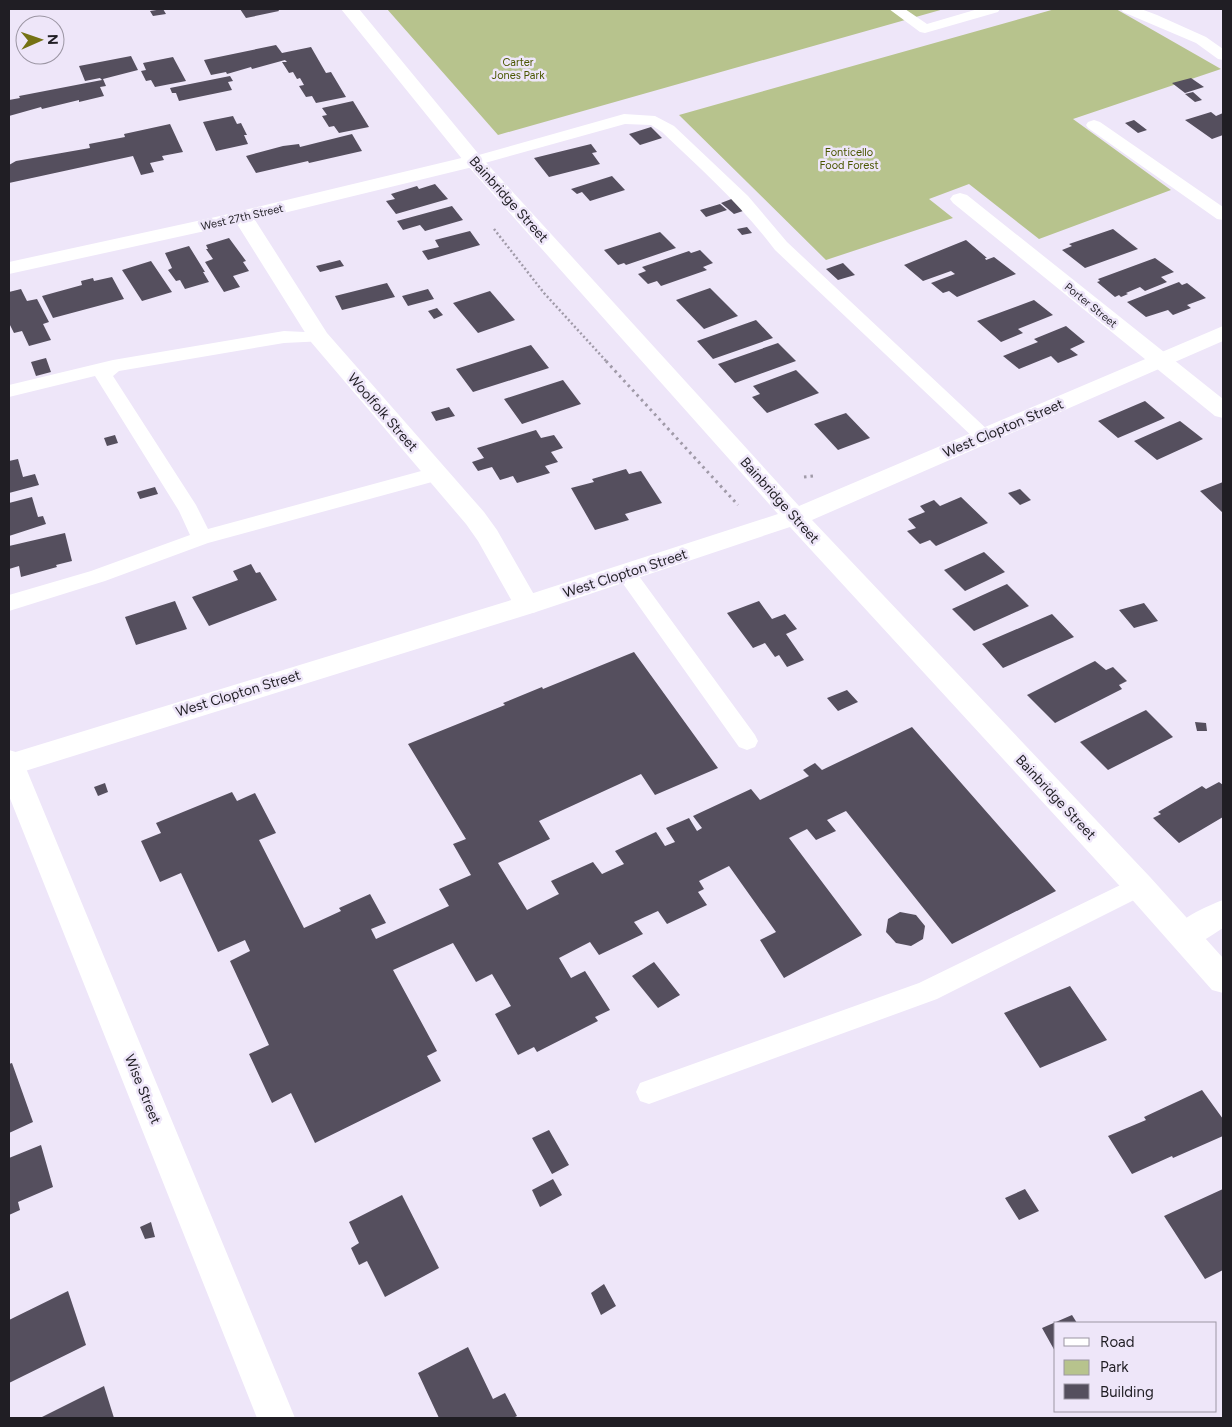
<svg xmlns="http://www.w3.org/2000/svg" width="1232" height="1427" font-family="Figtree,sans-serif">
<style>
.green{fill:#b7c38d}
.building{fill:#554f5e}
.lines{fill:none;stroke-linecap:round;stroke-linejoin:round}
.path-far1{stroke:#a09aa8;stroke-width:2.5;stroke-dasharray:2 2.5;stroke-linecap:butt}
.path{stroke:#a09aa8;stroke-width:3;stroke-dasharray:2.5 4;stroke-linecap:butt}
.service{fill:#fff;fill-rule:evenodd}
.minor{fill:#fff;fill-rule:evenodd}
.tertiary{fill:#fff;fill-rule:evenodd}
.labels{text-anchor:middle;stroke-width:5;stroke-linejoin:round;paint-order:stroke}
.far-park-label{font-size:11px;fill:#4a5600;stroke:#eee6f9}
.far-street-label{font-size:11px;fill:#201e24;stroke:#eee6f9}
.street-label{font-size:14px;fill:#201e24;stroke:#eee6f9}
</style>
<rect width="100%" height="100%" fill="#eee6f9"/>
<!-- green -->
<path class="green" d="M387 9H944L498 135Z
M1055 9H1116L1221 69 1073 119 1171 190 1039 239 969 184 929 199 953 218 826 260 679 115Z"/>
<!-- building -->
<path class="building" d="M163 9 166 14 153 16 150 11Z
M240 9H278L279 11 246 18Z
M276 45 282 53 311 47 326 73 331 72 346 97 316 103 312 96 306 97 299 86 304 85 300 78 297 79 293 72 289 73 282 62H287L285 60 252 69 251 67 227 74 226 72 211 75 204 60Z
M131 56 138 70 103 79 106 86 100 87 104 96 79 102V100L42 109 41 107 9 116V100L20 98 19 96 102 80 100 78 85 81 79 66Z
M173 57 186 81 155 87 151 80 146 81 141 71 146 70 143 63Z
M230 76 233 81 228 82 232 90 179 101 176 93H172L170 88Z
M1191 78 1204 87 1185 93 1172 83Z
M1193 92 1202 100 1195 102 1185 94Z
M353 101 369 127 339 133 334 126 329 127 322 116 327 115 322 108Z
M1211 112 1216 116 1223 113V135L1212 139 1185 120Z
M233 116 237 124 241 123 247 135H244L248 144 216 151 203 122Z
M1134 120 1147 130 1138 133 1125 123Z
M170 124 183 152 162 156 164 160 150 163 154 172 141 175 133 156 9 183V165L16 161 90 148 89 144 125 137 124 134Z
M651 127 662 138 640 145 629 134Z
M352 134 362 151 309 163 308 161 256 173 246 156 283 146 299 144 300 147Z
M591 144 597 152 592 153 600 164 549 177 534 158Z
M612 176 625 190 590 201 582 192 577 194 571 189Z
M435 184 448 199 396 214 386 201 395 199 391 194 417 186 419 189Z
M734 198 746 210 734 214 721 203Z
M720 204 727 210 706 217 700 210Z
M452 206 463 220 425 231 420 225 403 230 397 221Z
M747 227 752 233 742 235 737 229Z
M1113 229 1138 249 1085 268 1062 250 1072 246 1069 244Z
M470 231 480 245 428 260 422 251 439 247 435 240Z
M660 232 676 248 626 265 624 263 618 265 604 250Z
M229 238 246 261 243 262 249 271 233 276 240 287 224 292 205 262 213 259 206 249H208L206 245Z
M966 240 987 258H985L986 260 994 257 1016 274 957 297 949 291 943 293 931 283 955 274 951 271 923 281 904 265Z
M189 246 205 272H203L209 282 185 289 180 280 176 281 168 270 172 268 165 253Z
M700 250 713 263 703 267 707 270 661 286 657 281 648 284 638 274 646 271 642 267 689 251 691 253Z
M1155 258 1174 272 1161 277 1167 282 1145 291 1140 287 1126 293 1128 294 1121 297 1119 295 1115 297 1097 282 1100 281 1098 279Z
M340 260 344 266 320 272 316 266Z
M151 261 172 292 142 301 122 270Z
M843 263 855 275 838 280 826 269Z
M112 277 124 299 53 318 42 296 82 285 81 281 93 278 94 281Z
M1179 282 1182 285 1187 283 1206 298 1187 305 1191 308 1173 315 1168 310 1146 317 1127 302Z
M387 283 395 297 342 310 335 296Z
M710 288 738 316 704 329 676 300Z
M21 289 27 301 37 299 49 322 43 324 51 340 29 346 22 331 14 333 9 323V292Z
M428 289 434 299 408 306 402 296Z
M490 291 515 320 478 333 453 303Z
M1034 300 1053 315 1018 329 1023 333 1001 342 977 321Z
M437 308 443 315 434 319 428 311Z
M756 320 773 338 713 359 697 341Z
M1066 326 1085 342 1070 349 1078 355 1058 363 1051 356 1019 369 1003 356 1038 342 1034 339Z
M778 343 796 361 735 383 718 364Z
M531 345 549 368 473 392 456 369Z
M46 358 51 372 36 376 31 362Z
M796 370 819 393 767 413 752 397 760 394 753 386Z
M563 380 581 404 522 424 504 399Z
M1145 401 1165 418 1118 438 1098 421Z
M449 407 455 416 436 421 431 412Z
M846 413 870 438 838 450 814 424Z
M1180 421 1203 439 1157 460 1134 441Z
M536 430 541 438 554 435 563 448 551 452 558 462 545 466 550 473 517 483 513 476 500 480 492 467 478 471 472 462 484 458 477 448Z
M115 435 118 443 107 446 104 438Z
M18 459 23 477 35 474 39 485 9 493V461Z
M626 469 629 474 641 471 662 503 625 514 629 520 595 530 571 488 594 482 592 479Z
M1223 482V513L1200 491Z
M155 487 158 494 140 499 137 492Z
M1020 489 1031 500 1020 505 1008 493Z
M32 497 38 517 43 516 46 524 9 536V503Z
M961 497 988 523 936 546 930 540 920 544 907 531 916 528 908 519 925 512 920 506 934 500 940 506Z
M65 533 72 561 56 565 57 567 21 577 19 566 9 569V546Z
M984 552 1005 572 965 591 944 570Z
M251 564 256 573 260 572 277 600 209 626 192 597 238 580 233 571Z
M1007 584 1029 606 974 631 952 609Z
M175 601 187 629 136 645 125 617Z
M759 601 772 619 785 614 797 629 786 634 804 660 787 667 779 655 775 657 765 643 753 648 727 613Z
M1144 603 1158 621 1134 628 1119 610Z
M1052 614 1074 637 1003 668 982 644Z
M634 652 718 768 655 795 641 774 539 821 550 839 498 863 527 910 559 894 551 881 593 862 602 874 624 864 615 851 656 832 665 846 675 842 666 828 689 818 697 831 702 828 693 816 751 789 760 800 809 776 803 770 815 763 822 770 912 727 1056 891 952 944 846 811 827 820 836 831 816 840 807 829 789 838 862 935 784 978 760 940 776 932 729 866 699 881 704 889 698 892 707 905 667 924 658 911 634 922 643 934 599 955 590 942 559 958 571 978 585 971 610 1010 595 1017 598 1021 537 1052 534 1047 518 1055 495 1014 511 1006 492 974 476 982 453 943 393 970 437 1051 427 1056 441 1081 315 1143 291 1093 272 1103 249 1054 269 1045 230 961 250 951 245 940 218 952 181 873 160 882 141 841 161 833 156 823 232 792 237 801 255 793 276 833 259 840 304 928 341 911 339 908 370 894 386 923 371 929 376 939 449 906 439 889 471 875 453 844 466 839 408 744 505 705 503 703 542 687 543 689Z
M1095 661 1106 670 1113 667 1127 681 1119 685 1122 689 1055 723 1027 695Z
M847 690 858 702 838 711 827 698Z
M1146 710 1173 737 1108 770 1080 742Z
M1195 722 1206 723 1207 731H1197Z
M1219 782 1223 785V817L1179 843 1153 818 1161 814 1158 812 1202 786 1206 789Z
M105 783 108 792 98 796 94 787Z
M900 912 916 915 925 926 923 939 911 946 896 943 886 932 888 919Z
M654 962 680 995 658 1008 632 976Z
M1070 986 1107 1040 1040 1068 1004 1013Z
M12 1063 33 1122 9 1133V1064Z
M1202 1090 1223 1119V1136L1173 1158 1172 1156 1132 1174 1108 1136 1146 1120 1144 1117Z
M549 1130 569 1165 552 1174 532 1138Z
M41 1145 53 1187 18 1202 20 1210 9 1215V1158Z
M553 1179 562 1195 540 1207 532 1190Z
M1025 1189 1039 1211 1019 1220 1005 1198Z
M1223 1189V1270L1205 1279 1164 1216Z
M402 1195 439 1268 385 1297 367 1261 359 1265 351 1248 359 1243 349 1222Z
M151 1222 155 1237 145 1239 140 1227Z
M604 1284 616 1306 601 1315 591 1293Z
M68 1291 86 1345 9 1383V1320Z
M1072 1315 1077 1323H1056V1353L1042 1328Z
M468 1347 493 1399 505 1393 517 1416 513 1418H439L418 1373Z
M104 1386 114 1418H40Z"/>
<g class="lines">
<!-- path-far1 -->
<path class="path-far1" d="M494 229 544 293 607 362"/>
<!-- path -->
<path class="path" d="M606 361 738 505
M804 477 813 476"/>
<!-- service -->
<path class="service" d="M889 9H905L927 24 978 9H1000L998 12 925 33 920 32Z
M1121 9H1141L1157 15 1206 37 1223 49V60L1218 59 1196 43 1123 12Z
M624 114 655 116 674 126 748 196 787 242 990 432 993 436 990 440 983 442 976 440 775 250C742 206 702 170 662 132L651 125 625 124 474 166 468 164 466 161 468 158Z
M1094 120 1100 122 1223 207V220L1217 219 1088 128 1086 125 1088 122Z
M284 331 325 333 328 337 325 341 284 343 119 371 113 376 196 505 208 529 436 467 443 469 446 474 443 479 208 543 105 581 9 611V595L91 571 190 535 179 511 95 376 9 397V385L113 360Z
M626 566 633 568 755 735 758 741 755 747 747 750 739 747 619 578 616 573 619 568Z
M1139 876 1148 879 1151 886 1148 893 937 999 649 1104 640 1101 636 1092 640 1083 919 983Z"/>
<!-- minor -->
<path class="minor" d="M474 155 481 157 484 161 481 165 255 220 327 333 484 512 497 530 540 605 536 612 527 614 518 612 478 541 466 524 311 342 237 224 9 274V262L220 216Z
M960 193 967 195 1223 399V418L1215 416 953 203 950 199 953 195Z
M9 750 19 753 23 761 295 1418H257L9 796Z
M1223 900V928C1206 938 1193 952 1173 945L1169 936C1177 919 1205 907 1223 900Z"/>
<!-- tertiary -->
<path class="tertiary" d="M341 9H359L481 157 799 506 1223 326V341L812 520 1150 877 1223 958V993L1212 990 1128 895 790 527 536 612 9 776V754L518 598 778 514 467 165Z"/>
</g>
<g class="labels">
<!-- far-park labels -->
<g class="far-park-label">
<text x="518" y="66">Carter<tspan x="518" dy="13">Jones Park</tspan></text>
<text x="849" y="156">Fonticello<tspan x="849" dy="13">Food Forest</tspan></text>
</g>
<!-- far-street labels -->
<g class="far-street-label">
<text transform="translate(242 217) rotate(-13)" y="4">West 27th Street</text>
<text transform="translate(1091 305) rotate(39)" y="4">Porter Street</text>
</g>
<!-- street labels -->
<g class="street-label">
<text transform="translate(509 199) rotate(48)" y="5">Bainbridge Street</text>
<text transform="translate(383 412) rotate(49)" y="5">Woolfolk Street</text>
<text transform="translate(1003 428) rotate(-23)" y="5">West Clopton Street</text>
<text transform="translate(780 500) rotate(48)" y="5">Bainbridge Street</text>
<text transform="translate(625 573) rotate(-18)" y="5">West Clopton Street</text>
<text transform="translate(238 693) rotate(-17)" y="5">West Clopton Street</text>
<text transform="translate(1056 797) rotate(47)" y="5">Bainbridge Street</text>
<text transform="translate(143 1089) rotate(68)" y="5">Wise Street</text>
</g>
</g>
<!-- border -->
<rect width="1232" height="1427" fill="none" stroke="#201e24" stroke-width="20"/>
<!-- legend -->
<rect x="1054" y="1322" width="162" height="90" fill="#eee6f9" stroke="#9c96a4"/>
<rect x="1064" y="1338" width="25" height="8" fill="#ffffff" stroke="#9c96a4"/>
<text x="1100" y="1347" font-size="15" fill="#201e24">Road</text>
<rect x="1064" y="1360" width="25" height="15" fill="#b7c38d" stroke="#9c96a4"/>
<text x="1100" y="1372" font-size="15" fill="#201e24">Park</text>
<rect x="1064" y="1384" width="25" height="15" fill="#554f5e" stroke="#9c96a4"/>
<text x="1100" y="1397" font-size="15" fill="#201e24">Building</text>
<!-- north arrow -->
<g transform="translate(40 40) rotate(88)"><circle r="24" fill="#eee6f9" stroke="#9c96a4"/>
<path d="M0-4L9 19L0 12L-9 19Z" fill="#757214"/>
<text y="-8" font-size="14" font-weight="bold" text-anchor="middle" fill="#201e24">N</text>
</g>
</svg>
